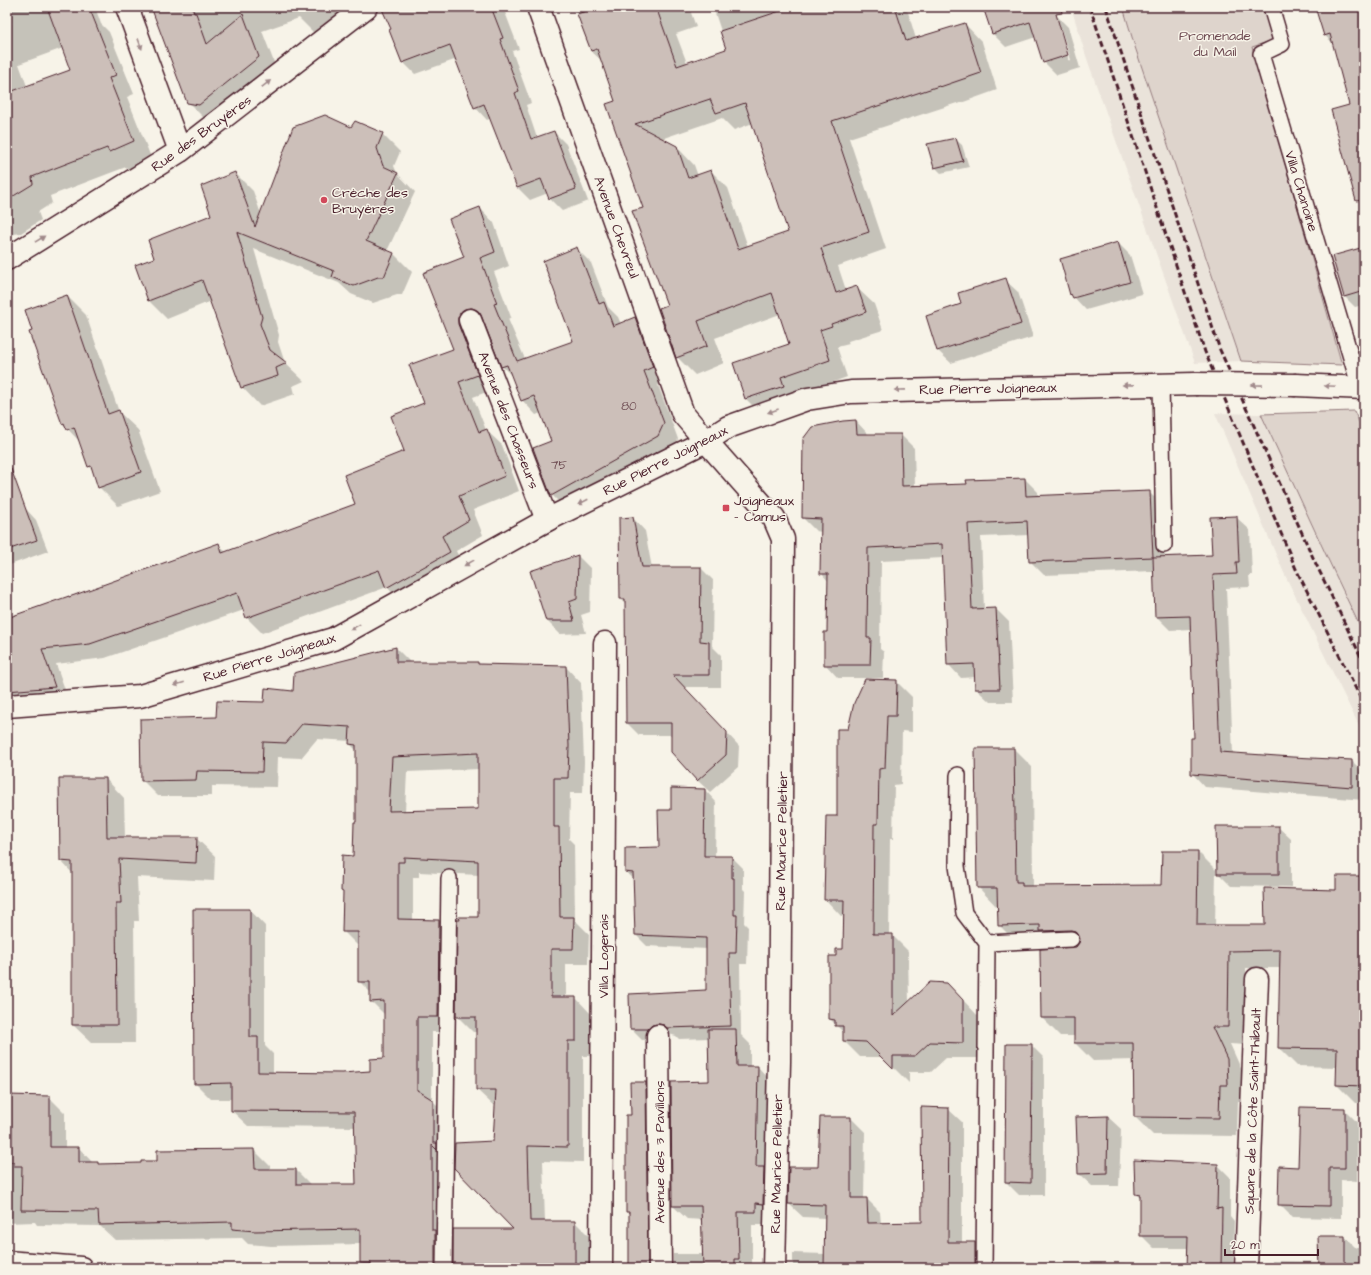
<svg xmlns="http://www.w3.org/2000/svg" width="1371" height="1275" font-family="'Architects Daughter',sans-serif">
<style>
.built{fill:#eae3da}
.green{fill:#ded4cc;stroke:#947a7c}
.shadow{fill:#0003;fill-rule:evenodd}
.building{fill:#ccbfb9;stroke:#4a1f2b;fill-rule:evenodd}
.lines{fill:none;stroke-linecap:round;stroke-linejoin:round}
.lane-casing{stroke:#4a1f2b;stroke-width:18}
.street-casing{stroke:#4a1f2b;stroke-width:25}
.secondary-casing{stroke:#4a1f2b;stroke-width:25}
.lane{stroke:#f7f3e8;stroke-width:15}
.street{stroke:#f7f3e8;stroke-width:22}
.secondary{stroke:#f7f3e8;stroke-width:22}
.rail{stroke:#4a1f2b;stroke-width:3;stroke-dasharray:6 3;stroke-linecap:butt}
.secondary-bridge-casing{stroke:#4a1f2b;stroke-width:25;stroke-linecap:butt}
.secondary-bridge{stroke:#f7f3e8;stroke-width:22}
.oneway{fill:#a0898a}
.poi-dot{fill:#d1495b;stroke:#f7f3e8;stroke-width:1.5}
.labels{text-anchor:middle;stroke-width:3;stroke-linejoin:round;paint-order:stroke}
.number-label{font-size:12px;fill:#6a474e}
.park-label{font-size:14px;fill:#6f4c53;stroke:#f7f3e8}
.street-label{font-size:14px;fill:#4a1f2b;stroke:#f7f3e8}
.poi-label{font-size:14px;fill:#4a1f2b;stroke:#f7f3e8;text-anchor:start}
</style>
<rect width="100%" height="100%" fill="#f7f3e8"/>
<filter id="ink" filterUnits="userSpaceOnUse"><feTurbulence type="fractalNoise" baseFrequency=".025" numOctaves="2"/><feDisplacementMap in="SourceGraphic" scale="8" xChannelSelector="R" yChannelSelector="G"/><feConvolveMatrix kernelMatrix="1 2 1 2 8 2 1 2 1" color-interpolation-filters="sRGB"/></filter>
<g filter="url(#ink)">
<!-- built -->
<path class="built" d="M1071 7H1123L1135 47 1241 361 1195 363 1086 56Z
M1215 413 1261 414 1327 557 1364 635V736L1284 573Z"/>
<!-- green -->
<path class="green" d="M1123 7H1264L1274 40 1252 47 1342 365 1241 361 1135 47Z
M1354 411 1364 433V635L1327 557 1261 414Z"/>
<!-- shadow -->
<path class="shadow" d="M7 7H95L101 24 109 32 134 94 127 97 152 160 129 170 126 167 50 196 52 203 38 212 41 220 21 233 7 235V23L12 24 7 11ZM63 48 72 70 27 86 19 64Z
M152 7H338L344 23 315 34 299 18 262 31 280 78 209 123 188 102Z
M423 7H503L519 49 512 51 531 103 526 105 537 138 554 132 566 144 588 201 562 211 550 199 548 193 530 200 518 188 491 118 487 120 475 107 457 59 415 74 403 62Z
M571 7H689L696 27 676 34 687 63 727 49 713 7H902L908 12 916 39 965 24 982 42 997 90 958 104 957 103 849 138 886 249 838 266 846 290 856 287 874 304 883 330 848 341 849 344 837 347 847 377 798 395 763 416 745 398 790 344 780 314 715 338 724 363 695 375 677 357 668 306 644 208 616 102 602 61 591 51 576 12ZM722 118 734 130 753 123 789 232 748 247 728 188 711 171 698 176 694 165 677 147 661 139Z
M984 7H1037L1055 14 1068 27 1080 68 1057 75 1044 62 1036 37 1006 47 993 34ZM1059 28H1061L1071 60 1069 61Z
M1316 7H1364V174L1351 105 1334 44 1324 35Z
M352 128 382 134 400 152 394 166 397 173 415 192 387 251 394 254 412 272 402 295H397L373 303 351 294 339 283 254 249 279 335 278 342 285 363 304 381 293 386 295 394 260 406 242 387 211 301 167 319 149 301 155 258 212 215 235 173 253 191 261 214Z
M955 139 962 145 969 167 941 173 935 167Z
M480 208 494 223 509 266 494 272 511 317 508 319 525 359 574 342 577 249 591 263 608 307 618 317 621 324 635 318 650 333 667 382 658 385 678 439 673 451 567 510 552 495V442L541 413 536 415 522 400 512 376 502 366 485 322 480 323 492 390 473 397 486 430 502 445 519 491 473 510 483 535 456 551 464 567 401 602 387 587 262 633 247 618 244 610 105 658 56 664 69 701 18 705 7 694V618L69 597 70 598 218 545 226 552 357 505 405 451 425 404 454 350 465 258Z
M1118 243 1130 255 1142 294 1086 310 1071 294 1061 260Z
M1364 249V307L1363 305 1355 307 1344 296Z
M1005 280 1018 292 1033 337 951 363 938 351 963 305Z
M67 296 86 315 119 412 138 430 160 491 118 506 99 487 94 471 89 466 80 442 62 423 33 331Z
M856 421 869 435H901L914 448 915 487 968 485 1025 479 1038 492V497L1149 492 1163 506 1165 558 1213 556 1236 517 1250 530 1252 575H1249L1250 587 1226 588 1233 754 1352 761 1364 773V800L1205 787 1192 773 1195 739 1191 629 1170 630 1156 616 1154 571 1044 575 1030 561 1029 535 981 537 984 609H996L1009 622 1013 702H990L976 689V677L961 678 948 664 943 558 881 561 880 649 884 652 883 678H838L825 664 827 633 828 581 822 574V532L816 531 803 518Z
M7 503 25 508 36 520 48 551 7 566Z
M633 518 645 531 652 568H701L713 580 712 646 721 655V687H684L739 746 738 767 710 792 697 780 672 735H639L627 723 626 604 621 599Z
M578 556 591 569 590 612 581 615 586 633 560 634 547 621 531 572Z
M396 648 411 663H478L480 665 566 667 581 683 584 762 583 793H570L569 839 574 844 575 920 589 934 588 964H566V998H576L591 1014V1056H583V1162L543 1161 545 1222H575L591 1238 590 1268H454L516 1230 494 1142 496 1105H493L477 1090V1032H473L457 1016 479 918V875L419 872V877H413V920L439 921 455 936 453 1032H432V1100L449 1117 450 1268H367L361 1263V1244L271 1246 248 1244 242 1238 115 1240 100 1226 37 1225 35 1222 7 1223V1096L49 1097 65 1113V1148H79L93 1163H97L99 1165 142 1164 254 1150 270 1166V1170H296L311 1185H357L355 1127 248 1126 232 1111V1099H211L195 1083 250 910 265 926V1046L273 1054V1073L342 1074 371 1071 385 1059V1015L371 1001V993L359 981V947L343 931 344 893 342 891 354 858 357 822V751L350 744 351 741 317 739 301 758 278 757 277 787 212 786V796H158L142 780 217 718 265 703 294 692 295 674ZM479 769V810L405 811 407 772Z
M896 681 912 697V732L902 731 901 784 894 785 893 839H890L889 935H892L908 951 909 1003 963 1000 979 1017V1058H946L931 1072H909V1083L883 1057H860L844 1041V1033L830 1019 837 957 844 950 845 916H841L825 899 849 730Z
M976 749H1014L1032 767 1033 887 1162 886 1198 852 1216 870 1215 926H1266L1364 877V1103H1355L1337 1085 1338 1067 1297 1066 1279 1048 1280 968H1246V1045L1230 1044 1256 1102H1238L1237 1136 1153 1135 1135 1117 1134 1060 1093 1061 1075 1043V1036H1060L1042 1018 1060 950 1053 943H1017L999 925V906H996L978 887Z
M106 779 124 798 125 838H196L215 856 214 881 137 877 139 921H134L135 1043H92L73 1025V874L61 861Z
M705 790 716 802 715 857H732L743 868V889L745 891 744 923 748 927 747 964H740L741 1035 750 1044V1067H758L771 1081 769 1225H752V1268H673V1254H704L703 1220 687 1219 673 1206 710 1082 709 1038 679 1039 676 1036 669 1034 663 1036 660 1039 642 1040 631 1029 707 991V949L647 946 636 935 635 880 626 872 660 848 672 811Z
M1278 827 1291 839V887L1231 886 1218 873Z
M1031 1045 1044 1058V1195H1019L1006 1182Z
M645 1083 659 1097 661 1268H630V1215L627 1211 632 1116Z
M948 1109 962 1122V1243H975L988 1257V1268H793V1253L825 1254V1218L803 1217 789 1204 819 1168 851 1118 865 1132 864 1199H867L880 1212 881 1224 923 1223Z
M1344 1109 1357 1122V1181L1341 1180V1218L1292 1217 1279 1204Z
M1108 1117 1121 1129 1119 1186H1092L1079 1174Z
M1218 1165 1230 1177V1217L1234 1222 1233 1268H1188L1189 1248H1154L1141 1235V1199L1136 1194Z
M1345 1237 1356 1248H1364V1268H1272V1261L1320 1262Z
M994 1262 1124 1263 1130 1268H993Z"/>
<!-- building -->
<path class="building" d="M47 7H89L116 75 109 78 134 141 109 152 107 148 32 177 33 184 7 200V93L70 70Z
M151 7H192L194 13H196L207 44 243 14 259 57 199 105 187 103Z
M381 7H491L503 38 500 39 519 91 515 93 531 139 554 131 576 189 549 199 541 179 517 188 484 104 474 108 450 45 402 63 389 30 391 29Z
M598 7H656L677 66 726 49 720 31 792 7H895L906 41 965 23 981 73 940 87 939 86 832 121 869 232 821 248 836 293 857 286 866 312 831 324 832 326 820 330 830 360 781 377 784 386 745 399 733 363 789 344 772 293 698 321 707 346 676 358 659 308 667 305 632 211 643 208 606 104 615 101 597 49 591 51 577 14ZM710 99 716 113 745 103 788 232 738 249 711 170 688 178 677 146 635 124Z
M983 7H1061L1062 13 1056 14 1068 55 1043 63 1030 22 992 34Z
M1315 7H1360L1364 23V200L1356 201 1331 110 1349 105 1330 34 1324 36Z
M325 115 351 127 355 121 383 133 377 148 383 166 398 173 366 241 394 253 384 277H378L354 286 332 277 334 271 237 232 262 317 260 324 270 350 287 363 276 368 278 376 241 388 202 280 148 301 135 265 154 258 148 240 211 215 201 186 235 172 255 227 293 127Z
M956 138 963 161 934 168 927 144Z
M480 207 495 252 480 258 497 303 494 304 517 361 573 341 543 261 577 247 599 304 604 302 613 326 635 317 653 367 644 371 664 423 658 436 551 496 533 448 551 441 534 396 521 401 507 365 501 367 481 315 478 311 472 308 465 309 461 312 458 318V324L478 375 459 382 479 432 487 429 505 476 459 496 469 520 442 536 450 552 386 588 379 570 246 618 237 593 90 644 42 649 55 687 7 691V618L69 596V597L219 543 222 553 355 504 344 475 404 451 391 416 424 403 409 365 453 349 423 273 464 257 449 219Z
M1118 242 1130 282 1073 298 1071 294 1070 295 1060 259Z
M1364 247V291L1344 297 1332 256Z
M1006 278 1021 324 937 351 926 316 961 304 958 293Z
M67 295 108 414 119 410 141 472 98 488 91 466 88 467 74 427 67 430 64 423 62 424 29 332 32 331 25 310Z
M856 420 857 434H901L902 486 967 484 966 480 1025 478 1026 496 1150 491 1153 557 1212 555 1210 517 1237 516 1239 562H1236L1237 574 1213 575 1220 752 1292 757 1352 760V787L1191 774V738H1194L1190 616 1155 617 1153 557 1029 562 1027 521 968 524 972 609 996 608 1000 689H975L974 664 947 665 942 544 868 548 867 638H871L870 665H824V632H827L828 574H820L821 519 802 518 803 439 812 427 843 421Z
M7 466H10L37 540 7 550Z
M633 517 642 567H701L700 641 709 642V675H673L727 732 726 755 697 781 671 752V723H626L625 599H620L619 518Z
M578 555 577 599 569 602 574 621H546L530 571Z
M396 647V662H478V664L566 666 569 746 568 778H554V827H559L560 917H574L573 949H551V997H576V1041H568V1147L528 1146 530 1221H575V1268H453V1229H513L454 1168 455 1143 493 1141 496 1090H476V1017H456L457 920H460L459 917H478V861L404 857V862H398V919L439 920 438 1017H417V1090L433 1100V1143H437V1150L432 1145V1230H435V1268H371V1263H360V1229L255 1231 232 1229V1222L99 1225 98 1211 21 1210 22 1166H14V1162H7V1095L50 1096V1147H79V1162H98V1164L141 1163V1161H157V1150L254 1149 255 1169H296V1184H356L354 1112 231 1111V1083L194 1084 193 909H250V1037H258V1072L342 1073 370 1071V1059L384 1058V1001L370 1002V982H358V932H342L343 892 341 891 342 855 353 856 354 822H356V745L349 744 350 727 302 724 286 743 263 742 262 772 197 771 196 780 141 781 140 719 216 717 217 701 264 702 265 688 293 691 294 673ZM478 753V809L389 811 392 757Z
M865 679 897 680 896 716H887L885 768 879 769 878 824H874L873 934H893V1016L930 982 947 983 963 1000V1043L930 1042 915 1056H893V1069L866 1042 843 1041V1026H835V1020L829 1019V956H836V949H843L844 900H824L826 816H837V729H848L854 703Z
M975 748H1014L1016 882H1022V886L1161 885 1162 851H1198L1197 925H1265L1264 888 1336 890V876H1364V1086L1336 1085 1337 1049 1278 1048 1280 950 1229 951 1228 1027H1212L1227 1059 1228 1085H1220L1219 1118 1134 1117 1133 1043H1074V1018H1041L1040 949 1076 947 1079 943 1080 939 1078 934 1075 931 1071 930 1040 931V925L998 926 997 888H977Z
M59 778H106L107 837H197L196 863 119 859 121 903H116L117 1025H72V862L60 861Z
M671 788 705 789 704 856H732V878H734V915H737L736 953H729L731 1026 667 1028 664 1025 658 1024 652 1025 648 1029H630L629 994 706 990V938L635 935 633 873 625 872V848L659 847 658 810H671Z
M1216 826H1279V874H1217Z
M708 1029H736L737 1066H758L756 1167H764L763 1204 756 1203V1212H738L739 1259H735V1268H703L701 1206H672L671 1082 709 1081Z
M1006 1044H1032L1031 1183 1005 1182Z
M630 1082H646L648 1268H629V1212H626V1115H631Z
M921 1107 949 1108 948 1242H975V1268H824L825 1205 788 1204 789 1167H818L820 1117H851V1198H867L868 1223 922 1222Z
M1300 1107 1345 1108V1168H1329V1206L1278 1205 1279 1166 1298 1167Z
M1108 1116 1107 1173 1078 1174 1076 1117Z
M1134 1160 1218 1164 1217 1209 1222 1208 1221 1268H1187L1188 1236H1140V1195L1135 1194Z
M1318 1236H1345V1268H1319Z"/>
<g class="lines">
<!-- lane casing -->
<g class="lane-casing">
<path id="lane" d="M1271 7 1282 44 1261 54 1360 388
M1161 384 1164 545
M958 775 957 866 964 913 987 943 1071 939
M444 1268 449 878
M984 1268 987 943"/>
</g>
<!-- street casing -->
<g class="street-casing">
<path id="street" d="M127 7 180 151
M7 259 180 151 366 7
M470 320 547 520
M706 441 774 518 783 539 779 1062 774 1268
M658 1036 660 1268
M7 1262 81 1268
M601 1268 605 643
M1246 1268 1257 979"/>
</g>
<!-- secondary casing -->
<g class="secondary-casing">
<path id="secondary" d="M538 7 683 414 706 441
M1296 385 1364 388
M7 706 140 696 333 639 547 520 706 441 728 427 807 399 851 392 1195 384"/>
</g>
<!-- lane -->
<use href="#lane" class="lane"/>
<!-- street -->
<use href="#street" class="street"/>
<!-- secondary -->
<use href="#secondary" class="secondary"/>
<!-- rail -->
<path class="rail" d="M1090 7 1205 352 1296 569 1364 705
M1106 7 1220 350 1315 562 1364 663"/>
<!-- secondary-bridge casing -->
<g class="secondary-bridge-casing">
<path id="secondary-bridge" d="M1195 384 1296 385"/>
</g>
<!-- secondary-bridge -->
<use href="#secondary-bridge" class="secondary-bridge"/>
</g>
<!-- one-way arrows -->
<defs><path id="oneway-solid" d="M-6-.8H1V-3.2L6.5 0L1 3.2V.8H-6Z"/></defs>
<g class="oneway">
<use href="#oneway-solid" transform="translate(140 44) rotate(70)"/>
<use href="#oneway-solid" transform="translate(266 84) rotate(-38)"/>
<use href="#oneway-solid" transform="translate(40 239) rotate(-32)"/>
<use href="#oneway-solid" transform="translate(1128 385) rotate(179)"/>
<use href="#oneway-solid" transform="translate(1257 385) rotate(-179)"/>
<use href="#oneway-solid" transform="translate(1330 386) rotate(-177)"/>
<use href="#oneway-solid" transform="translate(900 390) rotate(179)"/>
<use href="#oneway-solid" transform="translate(773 411) rotate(161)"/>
<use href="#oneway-solid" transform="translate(583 502) rotate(153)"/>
<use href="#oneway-solid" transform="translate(469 563) rotate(151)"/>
<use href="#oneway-solid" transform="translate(355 627) rotate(151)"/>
<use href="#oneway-solid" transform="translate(179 684) rotate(164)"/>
</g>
</g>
<!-- markers -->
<g class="poi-dot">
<circle cx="324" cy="200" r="4"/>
<rect x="722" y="504" width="8" height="8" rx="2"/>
</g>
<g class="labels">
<!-- number labels -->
<g class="number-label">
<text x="629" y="410">80</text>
<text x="559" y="469">75</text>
</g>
<!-- park labels -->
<g class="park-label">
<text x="1215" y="40">Promenade<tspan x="1215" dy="16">du Mail</tspan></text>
</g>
<!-- street labels -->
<g class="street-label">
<text transform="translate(201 133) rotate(-36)" y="5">Rue des Bruyères</text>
<text transform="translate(1302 191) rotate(73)" y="5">Villa Chanoine</text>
<text transform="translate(617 227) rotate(70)" y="5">Avenue Chevreul</text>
<text transform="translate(988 388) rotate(-1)" y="5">Rue Pierre Joigneaux</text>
<text transform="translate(509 420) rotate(69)" y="5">Avenue des Chasseurs</text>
<text transform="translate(665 460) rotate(-27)" y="5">Rue Pierre Joigneaux</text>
<text transform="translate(269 657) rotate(-17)" y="5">Rue Pierre Joigneaux</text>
<text transform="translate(781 841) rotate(-89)" y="5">Rue Maurice Pelletier</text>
<text transform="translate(603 956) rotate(-90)" y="5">Villa Logerais</text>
<text transform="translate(1252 1111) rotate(-88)" y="5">Square de la Côte Saint-Thibault</text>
<text transform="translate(659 1152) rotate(-90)" y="5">Avenue des 3 Pavillons</text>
<text transform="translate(776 1164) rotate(-89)" y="5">Rue Maurice Pelletier</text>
</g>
<!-- poi labels -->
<g class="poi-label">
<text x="332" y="197">Crèche des<tspan x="332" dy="16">Bruyères</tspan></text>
<text x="734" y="505">Joigneaux<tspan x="734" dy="16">- Camus</tspan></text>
</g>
</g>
<!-- margin -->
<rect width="1371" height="1275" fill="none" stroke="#f7f3e8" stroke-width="24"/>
<rect x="12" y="12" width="1347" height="1251" fill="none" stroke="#4a1f2b" stroke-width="1.5" filter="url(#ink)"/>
<!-- scale -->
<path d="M1225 1249v6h93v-6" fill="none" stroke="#4a1f2b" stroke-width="2"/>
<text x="1231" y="1249" font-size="12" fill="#4a1f2b" stroke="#f7f3e8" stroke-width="3" paint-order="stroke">20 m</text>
</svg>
